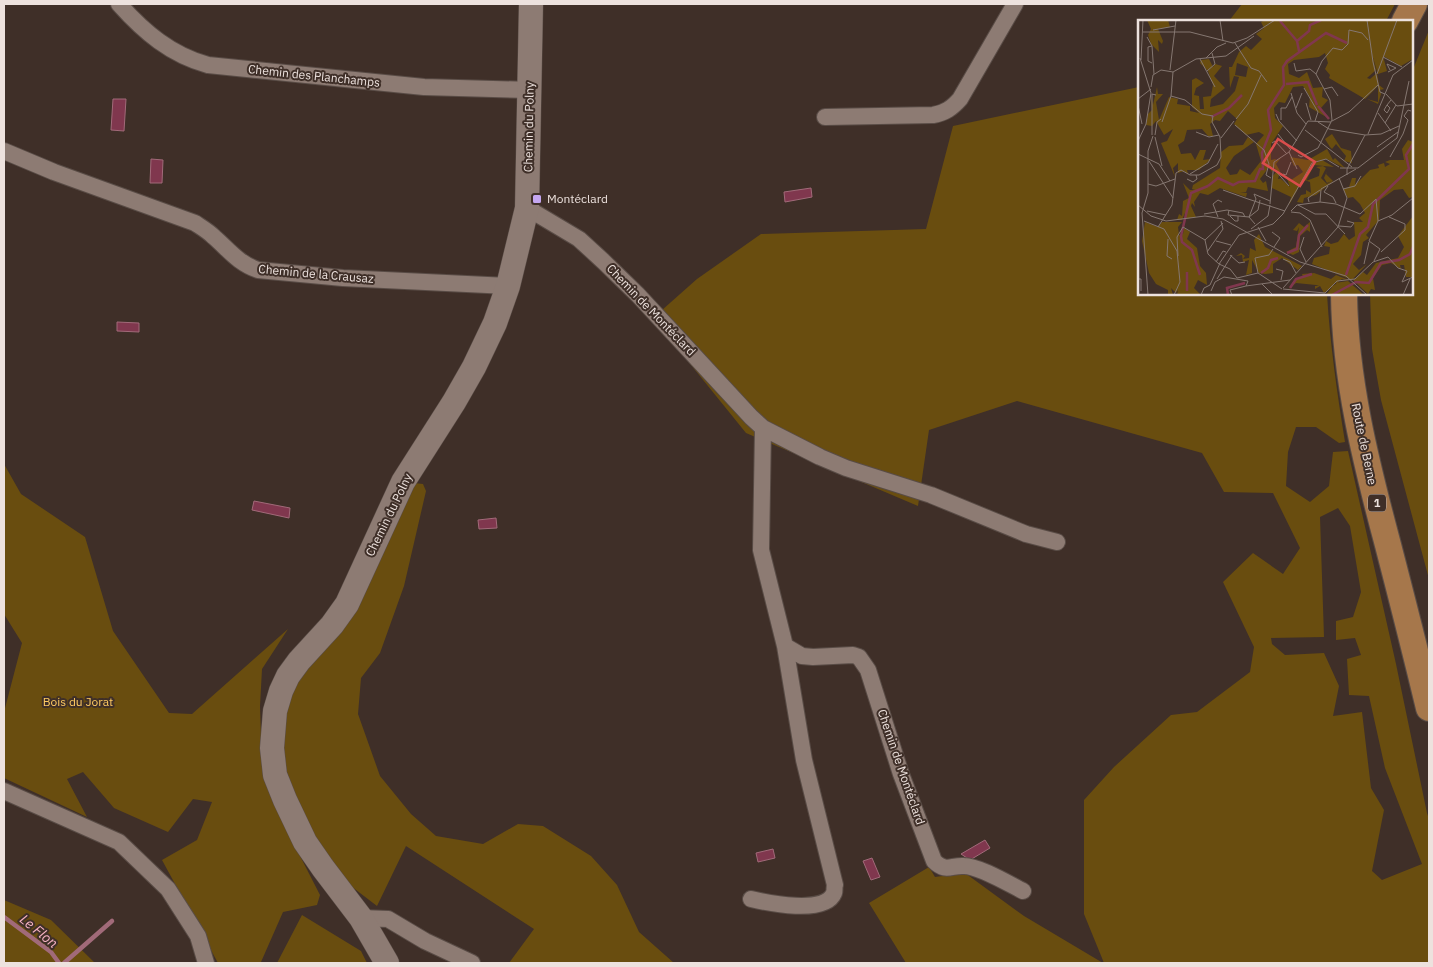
<svg xmlns="http://www.w3.org/2000/svg" width="1433" height="967" font-family="'IBM Plex Sans',sans-serif">
<style>
.green{fill:#694d0f;fill-rule:evenodd}
.water{fill:#80374e;stroke:#a16a79}
.lines{fill:none;stroke-linecap:round;stroke-linejoin:round}
.stream{stroke:#a16a79;stroke-width:4.5}
.street-casing{stroke:#594c46;stroke-width:18}
.secondary-casing{stroke:#594c46;stroke-width:25}
.primary-casing{stroke:#594c46;stroke-width:28}
.street{stroke:#8d7b73;stroke-width:16}
.secondary{stroke:#8d7b73;stroke-width:24}
.primary{stroke:#a6774b;stroke-width:26}
.poi-dot{fill:#c5a7f1;stroke:#3f2f28;stroke-width:2}
.labels{text-anchor:middle;stroke-width:4;stroke-linejoin:round;paint-order:stroke}
.shield{fill:#3f2f28;stroke:#b9aca7;stroke-width:1}
.shield-label{font-size:11px;font-weight:bold;fill:#ede2de}
.street-label{font-size:12px;fill:#ede2de;stroke:#3f2f28}
.poi-label{font-size:12px;fill:#ede2de;stroke:#3f2f28;text-anchor:start}
.park-label{font-size:12px;fill:#ffcb62;stroke:#3f2f28}
.water-label{font-size:14px;font-style:italic;fill:#f5b1c2;stroke:#3f2f28}
.inset-river{fill:none;stroke:#80374e;stroke-width:2.5}
.inset-road{fill:none;stroke:#857771;stroke-width:1}
.view{fill:#db4d4c;fill-opacity:0.15;stroke:#db4d4c;stroke-width:2.5}
.inset-edge{fill:none;stroke:#ede2de;stroke-width:2.5}
</style>
<rect width="100%" height="100%" fill="#3f2f28"/>
<!-- green -->
<path class="green" d="M1242 4H1395L1386 21H1229Z
M1429 30V579L1381 400 1372 349 1370 294H1412V72Z
M1139 87V294H1327C1330 344 1337 392 1345 442L1339 443 1316 427H1296L1288 452 1286 486 1310 502 1329 486 1333 452 1348 451 1396 664 1427 813 1429 819V963H1104L1084 914V800L1114 767 1171 715 1197 712 1250 672 1254 647 1223 582 1253 553 1283 574 1300 548 1273 493 1224 492 1202 453 1017 401 929 430 918 506 746 433 653 318 697 279 761 234 926 229 953 126ZM1338 508 1350 526 1361 592 1353 617 1336 621V640L1355 638 1361 655 1347 659 1349 695 1369 696 1385 768 1422 864 1382 880 1372 871 1384 810 1371 788 1362 712 1333 716 1339 686 1324 653 1285 655 1272 644 1271 638 1324 637 1320 517Z
M4 464 21 494 85 537 113 631 169 713 192 714 288 629 262 669 260 706 262 767 276 809 320 895 317 905 283 912 261 962 259 963H218L162 860 197 840 212 802 193 799 168 832 114 808 83 772 67 779 87 817 4 778V712L22 643 4 614Z
M414 483 423 484 426 491 404 586 380 653 361 678 358 714 380 776 411 814 436 836 483 844 518 824 543 826 591 856 617 885 639 932 674 963H509L534 929 406 846 377 906 343 880 314 837 295 798 283 759 287 699Z
M929 867 935 877 965 873 1024 916 1103 963H906L869 903Z
M4 900 51 920 95 963H4Z
M302 915 361 951 367 963H277Z"/>
<!-- water -->
<path class="water" d="M113 99H126L124 131 111 130Z
M151 159 163 160 162 183H150Z
M811 188 812 197 785 202 784 192Z
M117 322 139 323V332L117 331Z
M254 501 290 508 289 518 252 510Z
M496 518 497 528 479 529 478 520Z
M985 840 990 848 970 860 961 854Z
M773 849 775 858 758 862 756 853Z
M872 858 880 877 871 880 863 861Z"/>
<g class="lines">
<!-- stream -->
<path class="stream" d="M4 917 51 952 59 963
M64 963 112 921"/>
<!-- street casing -->
<g class="street-casing">
<path id="street" d="M119 4C144 32 171 55 208 65L424 87 530 90
M825 117 933 115C945 113 952 108 960 99L1015 4
M4 151 54 172 195 223C201 227 208 231 214 237 229 250 238 263 258 270L343 278 508 286
M527 208 579 239 603 261 638 295 751 417 763 428 820 457 846 468 931 495 1026 534 1057 542
M785 646 802 656 813 657 853 655 859 657 868 670 901 774 934 861C946 873 951 865 964 866 979 866 1009 884 1023 891
M4 791 119 842 168 889 198 936 206 963
M751 899C768 903 825 915 834 893 835 890 834 887 835 885L804 760 785 646 761 550 763 428
M361 918 388 919 425 941 472 963"/>
</g>
<!-- secondary casing -->
<g class="secondary-casing">
<path id="secondary" d="M387 963 361 918 323 868 305 842 285 800 275 775 272 748 275 711 281 691 288 676 299 661 332 625 347 604 403 482 454 402 474 367 495 323 508 286 527 208 531 4"/>
</g>
<!-- primary casing -->
<g class="primary-casing">
<path id="primary" d="M1405 21 1414 4
M1344 294C1345 379 1366 463 1388 545 1402 599 1416 654 1429 708"/>
</g>
<!-- street -->
<use href="#street" class="street"/>
<!-- secondary -->
<use href="#secondary" class="secondary"/>
<!-- primary -->
<use href="#primary" class="primary"/>
</g>
<!-- markers -->
<rect class="poi-dot" x="532" y="194" width="10" height="10" rx="2.5"/>
<g class="labels">
<!-- shield labels -->
<rect class="shield" x="1368" y="494.5" width="18" height="17" rx="4"/>
<g class="shield-label">
<text x="1377" y="507">1</text>
</g>
<!-- street labels -->
<g class="street-label">
<text transform="translate(314 76) rotate(6)" y="4">Chemin des Planchamps</text>
<text transform="translate(529 127) rotate(-89)" y="4">Chemin du Polny</text>
<text transform="translate(316 274) rotate(5)" y="4">Chemin de la Crausaz</text>
<text transform="translate(651 310) rotate(46)" y="4">Chemin de Montéclard</text>
<text transform="translate(1364 444) rotate(78)" y="4">Route de Berne</text>
<text transform="translate(389 515) rotate(-64)" y="4">Chemin du Polny</text>
<text transform="translate(901 767) rotate(71)" y="4">Chemin de Montéclard</text>
</g>
<!-- poi labels -->
<g class="poi-label">
<text x="547" y="203">Montéclard</text>
</g>
<!-- park labels -->
<g class="park-label">
<text x="78" y="706">Bois du Jorat</text>
</g>
<!-- water labels -->
<g class="water-label">
<text transform="translate(39 931) rotate(39)" y="5">Le Flon</text>
</g>
</g>
<!-- overview -->
<g transform="translate(1138 20)">
<rect width="275" height="275" fill="#3f2f28"/>
<path d="M9 0H30L32 7 20 9 25 21 24 24 20 20 21 32 13 24 10 15 13 9ZM127 0H275V39L263 46 245 36 249 51 240 54 233 31 238 50 229 58 232 59 239 53 241 65 246 69 242 70 243 74 240 84 229 79 240 82V66L227 79 191 58 192 55 187 49 190 43 187 33 181 37 156 40 150 44 151 54 161 58 169 52 175 68 185 67 184 77 190 80 183 88 190 98 171 87 172 77 165 66 155 67 147 83 141 82 136 88 137 98 145 106 133 124V140L138 139 136 142 143 138 138 144 142 151 140 159 145 158 143 159 152 167 148 156 153 160 165 152 160 145 156 146 152 137 170 140 189 129 195 140 197 138 208 149 189 139 175 142 151 185 153 177 134 168V157L139 151 135 146 134 152 131 147 122 159 125 163 128 161 130 171 110 167 108 172H102L109 173 108 177 82 168 70 175 62 173 56 182 57 187 54 183 53 186 58 197 48 199 47 193 44 200H39L41 194 44 196 45 181 51 178 45 163 52 170H57L54 169 55 165 82 148 83 132 91 126 105 125 110 117 116 122 96 136 88 148 92 155 99 154 102 149 112 155 123 141 118 124 126 115 121 112 108 115 96 104 99 99 90 91 82 101 77 100 72 104 75 116H70L64 109 49 110 46 121 40 125 43 134 53 133 57 140 62 130H68L65 140 73 139 61 150H49L50 154 46 151 40 153V143L35 148 37 157 23 123 29 121 35 109 26 115 18 101 14 106 8 105 10 94 14 90 13 77 15 85 19 67 20 74H25L18 82 21 100 31 77 40 79 39 84 52 86V91L61 93 54 87V60L58 58 66 63 58 68 56 75 61 76 62 89H66L65 77 73 76 75 65 70 51 62 43 63 40 71 39 75 47 77 44 84 46 76 56 87 68 73 79 72 87 85 84 97 71 101 57 96 56 92 68 91 47H94L101 32 108 26 113 30 124 19 118 14 126 8 123 2ZM99 43 110 47 108 57 97 55ZM194 114 203 128 213 131 214 143 206 141 208 136 198 124 194 129 192 127 187 119ZM270 120 275 122V177L271 178 265 169 256 170 242 180 241 200 228 215 231 218 225 222 223 235 215 244 221 250 229 244 214 260 174 244 176 238 191 234 192 227 186 226 188 221 193 224 200 222 206 214 211 220 217 216 216 202H225L221 198 227 193 222 184 215 177 210 178 205 169 211 167 214 158H218L217 165 232 150 241 148 240 145 246 143 247 147 252 144 247 142 252 140H266L264 129ZM184 140 196 147 176 145 168 161 181 156 182 149 178 147 185 146 188 148 183 158 189 164 194 161 189 163 186 158 189 151 188 154 195 161 178 175 166 178 165 183 159 182 163 175 168 174V170L173 173 172 162 166 160 173 145ZM275 196V257H268L266 245H262L263 249 253 243 244 245 235 258 237 270 233 269 230 274 215 260 225 252 229 255 238 243 260 238 266 227 260 216ZM7 202 20 207 24 202H44L40 207 41 215 45 214 46 208 52 212 49 219 59 228 62 246 68 253 69 265 60 260 56 268 63 275H39L40 270 38 273 33 268 35 275H30V270L18 264 11 253 4 221ZM172 202V212L169 210 162 216 161 232 155 235 148 232 158 227 161 207 159 211 155 210 161 203 166 207ZM121 214 127 227 164 246 160 250 144 238 135 244V253L127 254 121 253 114 240V253L108 255 111 240 105 242 104 235 98 236 103 233 107 236 105 239 111 238 112 228 118 231 116 220ZM176 253 193 259 198 255 211 260 204 259 186 273 182 266 177 269V266H181L178 265 158 263 151 269 157 259 165 257 164 254ZM210 261 226 275H188L197 263Z" fill="#694d0f" fill-rule="evenodd"/>
<path class="inset-river" d="M142 1 159 21 161 31M159 21 171 11 172 5 183 0M148 64 170 62 179 85M180 86 191 99M73 97 91 88 104 75M70 166 80 158 95 165 101 162 117 161 122 149H125L124 133 133 110 130 90 146 65 145 47 149 41 188 13 209 23M149 233 159 229 161 215 170 205M49 252V271M123 253 130 248 133 240 140 238M62 255 54 230 44 222 43 216 53 173 70 166M208 255 222 214 230 207 235 184 271 149 268 135 275 124M152 268 158 259 174 254M90 275 89 268 107 263M194 275 218 262 231 263 243 243 261 240 272 234 275 227"/>
<path class="inset-road" d="M82 0 85 21M229 0 235 42 242 72 247 74M15 10 37 6M5 12H52L95 23 109 18 137 0M9 17 14 26 16 54M97 23 113 48 121 51 129 62M245 37 264 47M68 38 79 27 88 23M62 39 77 67M3 40 5 0M14 43 10 41V27L14 26M156 43 158 51 172 49 178 54M32 50 38 0M69 51 77 44 74 33M250 52 258 48 249 44 252 50M239 54 259 0M13 67 15 55 23 50 35 52 58 39 88 36 116 16M166 68 180 92 177 101M186 69 194 67 200 76M153 73 159 93 168 104M248 74 259 86 275 84M0 79 13 69M168 83 173 100M0 85 4 104M249 85 252 88 249 93 246 90 249 85 253 80M158 88 164 73M240 93 253 111M138 94 141 101 159 121M98 99 110 84 123 55M143 100V88H148L154 77M194 101 211 92 240 65M24 102 33 76 35 52M180 102 191 109 227 115 243 114 261 106M247 103 258 85M97 105 126 130 131 144 128 155 133 158M167 110 214 147M58 112 71 117 81 115M140 114 152 129M230 114 255 55 275 40M14 115V74L18 75M17 115 19 102 23 99M17 117 24 146M83 118 96 101M0 121 8 104 13 73 2 38M134 123 137 121 149 134M239 127 260 112M151 132 159 149M0 134 21 144 32 161M160 135 163 137 180 128 194 100 192 80 178 54 184 41 195 28 204 30 210 24 211 10 224 13 230 20M252 137 265 114 270 100 266 96 270 90 273 91M11 141 35 178M135 148 151 166M202 148H220L259 118 271 61M52 154 70 143 80 124M145 154 148 155 153 142M209 155V149L227 115M49 159 55 162 59 159 58 155M10 164 18 166 37 159M190 166 186 172 195 177 198 183M205 169 217 166 223 156M85 170 110 179M110 179 147 191M171 182 170 178 182 170M182 182 183 169 218 149M132 184 136 142 151 132 170 101 193 102M0 185 13 196 28 201 67 196 85 199 162 242 208 256 229 275M160 185 177 194H188L207 214M91 190 90 195 111 197 117 204M9 191 28 195M153 191 159 185 182 182 198 184 222 194 238 179 240 201M153 192 162 193 172 200 184 227M66 194 89 190 105 193 107 197M92 196 97 201H100V196M80 197 75 184 80 180 84 182M111 197 118 179 116 174 132 181M111 197 120 190 122 180M251 197 267 204M6 201 26 209 39 231 42 262 36 275M201 206 213 207 216 203 209 201M20 207 34 185 38 153 43 150 52 155H61L79 145 83 137 82 117 74 102 75 96 64 94 47 80 33 76M120 207 128 221M113 209 130 196 132 185M134 212 142 218 136 227M0 216V245M166 217 162 229 168 242M30 219 29 236 34 239M67 220 85 203M78 221 93 225M69 232 85 209 83 201M243 232 267 210V204M92 235 101 243 107 242M40 236 39 217 45 207 67 220 70 234 81 244M145 239 152 242 158 253M236 241 242 229 231 221 240 201 254 195 275 178M78 242 85 231 88 232M81 244 101 215 135 204 145 194 174 143 188 139 201 147M81 244 92 249 99 258 120 253 144 269M226 244 231 222M138 249 145 251 143 260M120 253 117 238 131 235 135 229M0 259H3V271M79 259 94 235M124 264 135 275M108 266 152 260M145 268 200 207 209 178 201 158M145 269 187 273 199 261 217 259 235 242 250 237 260 248 269 251 264 262 275 257M73 271 77 262 86 257 110 261 108 266 92 270 94 275M10 275 4 193 10 173V131L15 116M63 275 66 268 72 265 82 243M265 275 272 259"/>
<path class="view" d="M140 119 177 142 162 166 125 143Z"/>
<rect width="275" height="275" class="inset-edge"/>
</g>
<!-- border -->
<rect width="1433" height="967" fill="none" stroke="#ede2de" stroke-width="10"/>
</svg>
